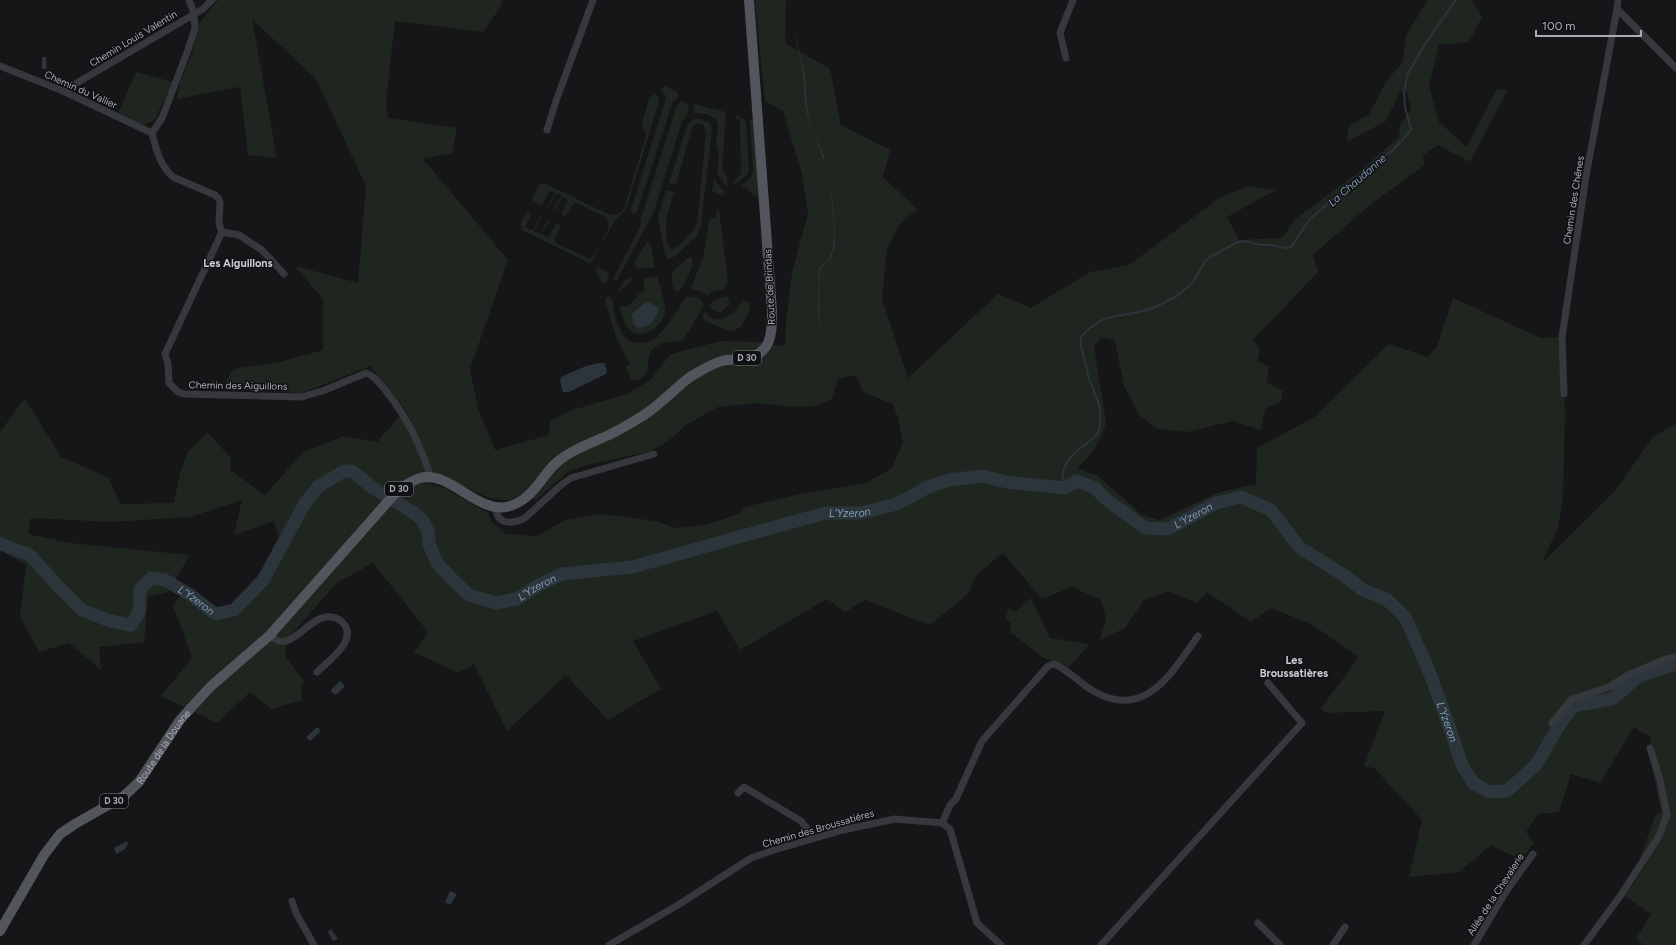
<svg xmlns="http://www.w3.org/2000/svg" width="1676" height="945" font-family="Figtree,sans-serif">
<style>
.green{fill:#1e261f}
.water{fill:#2c353c}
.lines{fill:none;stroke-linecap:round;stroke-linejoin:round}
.stream{stroke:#2c353c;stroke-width:2}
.river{stroke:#2c353c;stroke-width:13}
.minor{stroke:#37383d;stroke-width:7}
.primary{stroke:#53555c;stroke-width:10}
.labels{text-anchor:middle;stroke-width:3;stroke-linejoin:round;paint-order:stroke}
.shield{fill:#111113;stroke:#7b7e86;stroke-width:1}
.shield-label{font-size:9px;font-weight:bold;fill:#a8adb8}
.street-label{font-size:10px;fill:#a8adb8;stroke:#111113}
.water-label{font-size:11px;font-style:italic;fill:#7f9bb3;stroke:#111113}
.neighbourhood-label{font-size:11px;font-weight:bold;fill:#c9ccd4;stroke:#111113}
</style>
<rect width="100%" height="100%" fill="#161618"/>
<!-- green -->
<path class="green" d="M218 0H501L503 3 483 32 395 21 386 101 388 118 457 128 452 153 423 159 508 260 470 369 478 408 495 450 549 435 550 421 569 411 627 394 649 381 671 354 721 341 757 342 785 346 786 321 792 273 808 213 802 174 783 111 765 101 755 0H786L785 43 830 69 841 125 890 150 883 177 917 209 899 225 887 250 882 299 908 378 998 294 1031 308 1090 272 1129 265 1219 198 1247 186 1276 190 1227 217 1239 240 1282 238 1295 219 1359 172 1399 137 1400 125 1411 109 1406 90 1400 92 1386 121 1347 142 1349 126 1369 114 1386 82 1403 61 1406 35 1428 0H1472L1482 17 1469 42 1439 45 1429 86 1439 122 1467 147 1496 90 1508 89 1470 162 1438 145 1423 155 1425 165 1371 204 1313 255 1318 272 1253 340 1260 349 1257 361 1269 366 1267 382 1283 391 1281 401 1265 409 1261 430 1233 421 1187 432 1158 429 1139 415 1124 386 1115 341 1101 337 1094 347 1106 422C1102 441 1091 454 1078 468L1098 476 1142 515 1160 520 1219 492 1256 484 1257 448 1313 418 1389 344 1428 357 1437 346 1453 298 1541 338 1562 337 1565 410 1563 498 1558 527 1542 563 1614 492 1653 437 1676 424V945H1644L1636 939 1651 914 1625 896 1646 865 1639 861 1655 816 1661 812 1652 768 1650 737 1634 727 1600 783 1571 774 1559 812 1538 814 1526 832 1534 843 1521 860 1491 845 1459 872 1409 877 1422 820 1374 768 1364 766 1385 711 1326 713 1321 708 1359 657 1311 624 1271 608 1251 622 1207 592 1197 603 1168 591 1144 600 1125 628 1100 640 1106 618 1101 600 1072 587 1042 599 1003 553 976 575 969 593 930 625 865 600 845 612 827 599 740 650 717 611 633 641 661 689 608 720 566 675 507 731 474 664 458 673 414 652 428 632 373 563 338 582 288 638 285 656 304 681 301 688 302 700 271 709 250 692 217 723 161 696 192 658 173 605 188 586 216 610 232 608 259 580 280 543 274 521 234 535 242 500 190 517 112 522 31 518 28 534 70 543 190 555 168 592 148 597 144 642 99 647 101 670 69 643 39 652 20 617 26 565 0 550V432L25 398 61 457 109 478 120 504 174 503 180 473 188 452 207 432 231 458 230 470 265 495 303 452 344 436 377 442 400 416C414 438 426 458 430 484L445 488 488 513 492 522 506 534 537 536 565 520 601 514 656 521 676 528 706 525 741 513 745 507 796 495 866 483 892 468 903 442 898 418 893 404 863 392 856 375 838 379 832 399 816 406 791 407 759 403 718 407 686 425 668 441 651 451 588 465 569 471 536 500 527 491C522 493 516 498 511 499 487 506 455 477 430 471L423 447 406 411 370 366 302 393 222 389 233 369 280 362 323 350V299L295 266 358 283 366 186 316 79 252 19 277 158 248 155 240 87 177 99 180 83 192 53 200 22Z
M136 72 173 82 154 121 144 125 118 113Z
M665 86 677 92 679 96 673 101 637 212 633 214 631 210 666 98 661 90Z
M654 94 658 97 659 101 626 209 617 219H615L604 240 603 239C607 231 612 225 606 217L577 203H574L565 216 561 215 568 200 562 197 555 211 553 210 561 196 556 194 548 208 547 207 555 193 550 191 542 205 533 201 532 197 540 184 544 183 608 214C615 216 619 215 624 209L646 136 642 123 649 98Z
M682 101 687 103 689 105 687 115 682 121 654 212 616 282 613 279 640 227 641 218 677 105Z
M694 104 726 112 722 170 727 177V188L717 173 719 156 716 144 718 125 716 120 707 114 694 113Z
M737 115 744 119 746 123 749 168 748 174 735 184 734 181 741 174 740 120 735 118Z
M698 119 709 122 712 128 701 226 696 237 674 257 667 259 665 254 658 217 666 190 674 192C669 209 661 231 670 249 680 248 692 233 697 224L706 132 703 125C698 123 695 124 692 128L676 185 669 183 687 126 692 120Z
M754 119 760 192 756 197 748 189 741 186 751 177 753 171 750 120Z
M714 179 725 193 723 196 712 191Z
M719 209 728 282 724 289 711 292 708 296C702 292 698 289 690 290L703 258 710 218H715L716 212Z
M526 212 532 213 525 227 533 230 540 216 541 217 534 231 541 234 547 220 549 221 542 234 549 237 556 223 561 226 555 237 556 243 589 259 593 257 600 245H601L591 263H589L524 231C517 225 523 219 526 212Z
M647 242 651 245 655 266 652 268H638L635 266 634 262Z
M690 257 692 258C695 267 685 282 680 291H676C673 288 673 286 672 282 669 270 681 264 690 257Z
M598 267 609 273 607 278 609 279 605 284C601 282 596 272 596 268Z
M657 277C660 284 666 307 665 313 662 325 646 339 634 333 625 329 622 315 619 306H628L641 292 644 291V278Z
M631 278 632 280 618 293 624 281Z
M608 296 610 297 612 300C615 317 619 345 642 343 645 342 649 342 651 341 662 336 679 308 686 297L690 296 699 298 704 305 684 339C674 344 661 339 652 350 644 361 654 379 633 381L630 378 626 366 630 364 617 340 605 300Z
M727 296 730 302 722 312C716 312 713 312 710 306 714 299 720 298 727 296Z
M743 301H747L751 306C748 315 742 332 730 331 728 331 708 322 704 320L703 315 705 312C708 314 709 316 712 318 725 324 736 310 743 301Z
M1031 598 1050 638 1090 644 1069 667 1042 657 1010 632 1011 624 1006 619 1008 609 1016 611Z"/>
<!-- water -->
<path class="water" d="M792 21 805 75 807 107 811 129 824 156 834 209 835 244 831 259 820 269 819 307 820 336 818 312 819 268 828 261 832 251 834 236 833 210 826 165 810 126 805 104 803 71Z
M42 57H46L47 69H42Z
M646 302 651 303 659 308C657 319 649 330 636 327L633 323 632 314Z
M599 363H604L607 370 606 374 569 392H563L560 381 561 377 586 366Z
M340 681 345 686 336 695 331 692 332 689Z
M316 728H319L320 732 310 741 306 737Z
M127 841 128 844 124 850 116 854 114 848Z
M450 891 457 894 450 905 445 902Z
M331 929 338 939 333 941 328 932Z"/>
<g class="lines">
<!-- stream -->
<path class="stream" d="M1064 488C1058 467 1071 455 1087 443 1092 439 1098 436 1099 429 1104 407 1096 398 1089 379 1087 372 1086 365 1084 358 1082 350 1079 344 1081 337L1091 327 1106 318 1144 311 1155 307 1177 296 1193 282 1206 260 1210 257 1238 242 1243 241 1261 245H1269L1287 248 1291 247 1309 220 1332 200 1354 185 1365 174 1374 162 1392 151 1410 131 1411 129 1405 107 1404 93 1407 75 1425 44 1456 0"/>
<!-- river -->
<path class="river" id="s1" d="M0 543 3 545 30 555 56 584 82 610 110 621 131 625 139 612 140 589 151 578 165 580 192 596 215 614 234 610 263 580 305 503 319 486 344 471H352L373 488 413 512 423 521 428 531 429 544 437 563 451 578 469 595 496 603 517 599 537 586 562 574 632 567 825 513H860L897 504 928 487 949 480 982 476 1007 482 1064 488 1077 481 1095 488 1107 500 1145 528 1168 529 1216 503 1241 497 1271 510 1299 547 1345 576 1363 590 1386 599 1405 617 1429 671 1450 729 1462 765 1473 783 1489 792 1507 791 1536 765 1558 727 1573 706 1612 699 1639 676 1676 664"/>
<!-- minor -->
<path class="minor" d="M1617 9 1676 68
M1066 58 1060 33 1073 0
M0 66 63 91 152 133
M63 91 203 9 212 0
M547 130 556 101 593 0
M152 133C156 149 160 166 173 177L215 195 219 199 220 202 219 224 222 232 165 354 168 363 169 383 178 392 184 394 302 397 325 390 366 373C375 376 380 384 386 391 408 419 420 444 431 478
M152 133 162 118 188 50 195 28 194 13 189 0
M222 232 239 235 262 250 284 274
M1564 394 1562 337 1564 324 1586 176 1617 9 1618 0
M496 507C496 526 513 524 525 518L561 485 571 478 654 454
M270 635C274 639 280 643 286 641 300 637 310 620 325 617 331 616 337 617 342 622 360 639 328 661 317 672
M1552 723 1572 699 1609 687 1628 675 1666 659 1676 657
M738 793 744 787 801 821 806 827 810 839
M942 823 950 805 956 799 982 741 1048 666 1054 664C1069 670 1080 684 1095 692 1146 720 1172 672 1198 636
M292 901 296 913 314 945
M1258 923 1280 945
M609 945 678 905 751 858 774 850 843 830 895 819 942 823 950 829 977 923 1001 945
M1101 945 1302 723 1268 683
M1333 945 1345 927
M1474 945 1507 890 1533 854
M1584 945 1621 895 1659 836 1667 815 1660 780 1650 748"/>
<!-- primary -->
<path class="primary" id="s2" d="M0 931 44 855 60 834 75 824 124 796 139 782 180 720 210 687 270 635 399 489C406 485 413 480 420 478 451 470 478 516 510 506 533 499 540 478 556 463 571 450 591 443 609 435 621 429 633 422 644 415 660 405 674 389 690 377 700 371 711 364 722 361 729 359 737 360 744 359 772 354 772 334 772 311L749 0"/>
</g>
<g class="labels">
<!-- shield labels -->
<g class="shield">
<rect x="733" y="351" width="28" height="14" rx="3"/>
<rect x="385" y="482" width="28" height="14" rx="3"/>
<rect x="100" y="794" width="28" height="14" rx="3"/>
</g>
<g class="shield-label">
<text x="747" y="361">D 30</text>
<text x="399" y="492">D 30</text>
<text x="114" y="804">D 30</text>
</g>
<!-- street labels -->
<g class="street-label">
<text transform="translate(133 38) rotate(-31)" y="4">Chemin Louis Valentin</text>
<text transform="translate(81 89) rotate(24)" y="4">Chemin du Vallier</text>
<text transform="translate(1573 200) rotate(-81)" y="4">Chemin des Chênes</text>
<text transform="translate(769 287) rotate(-93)" y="4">Route de Brindas</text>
<text transform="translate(238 385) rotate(1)" y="4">Chemin des Aiguillons</text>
<text dy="4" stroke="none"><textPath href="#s2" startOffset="252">Route de la Douane</textPath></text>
<text transform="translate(818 828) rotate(-16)" y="4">Chemin des Broussatiéres</text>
<text transform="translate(1495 894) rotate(-57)" y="4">Allée de la Chevalerie</text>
</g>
<!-- water labels -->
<g class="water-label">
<text transform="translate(1357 180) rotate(-41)" y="4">La Chaudanne</text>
<text dy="4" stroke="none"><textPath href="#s1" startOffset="1070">L'Yzeron</textPath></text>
<text dy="4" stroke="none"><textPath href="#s1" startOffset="1442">L'Yzeron</textPath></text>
<text dy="4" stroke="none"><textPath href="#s1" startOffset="746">L'Yzeron</textPath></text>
<text dy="4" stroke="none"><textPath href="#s1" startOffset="265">L'Yzeron</textPath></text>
<text dy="4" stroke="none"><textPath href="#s1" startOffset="1814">L'Yzeron</textPath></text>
</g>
<!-- neighbourhood labels -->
<g class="neighbourhood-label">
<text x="238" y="267">Les Aiguillons</text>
<text x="1294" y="664">Les<tspan x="1294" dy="13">Broussatières</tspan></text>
</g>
</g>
<!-- scale -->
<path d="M1536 30v6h105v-6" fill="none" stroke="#a8adb8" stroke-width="2"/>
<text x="1542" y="30" font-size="12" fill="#a8adb8" stroke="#111113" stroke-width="3" paint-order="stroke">100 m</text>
</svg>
